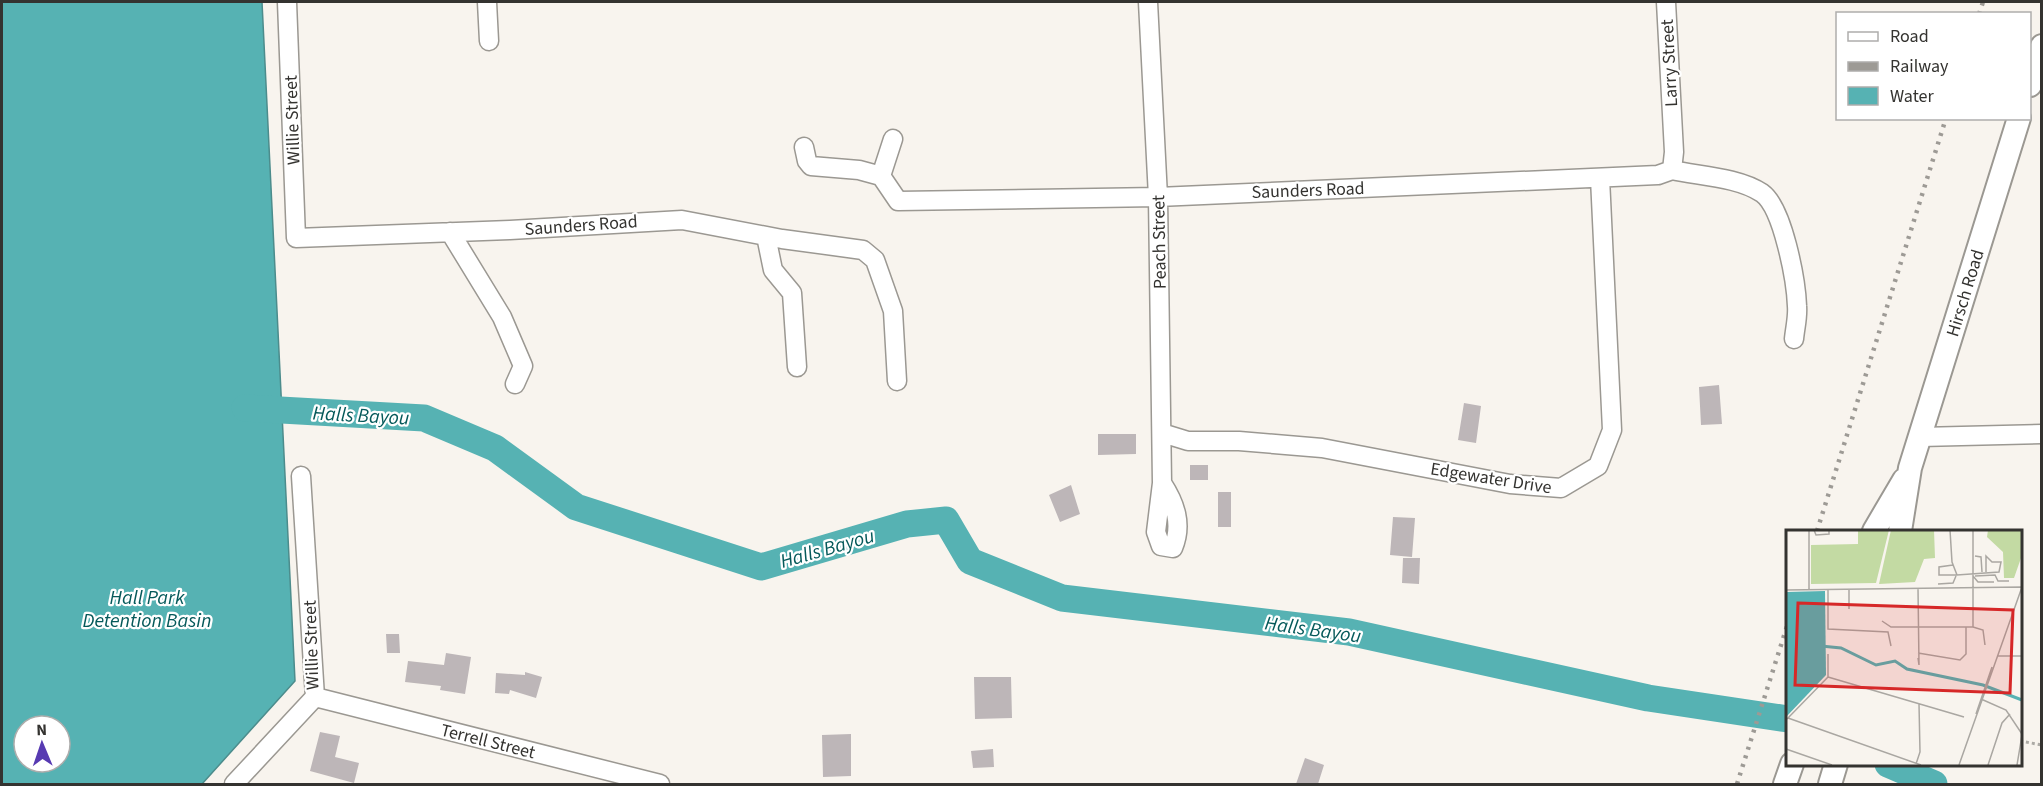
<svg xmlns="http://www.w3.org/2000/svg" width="2043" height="786" font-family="'Source Sans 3',sans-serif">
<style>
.water{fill:#56b2b3;stroke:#4c8c8c;stroke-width:1.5;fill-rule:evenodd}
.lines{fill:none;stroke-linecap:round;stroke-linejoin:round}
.river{stroke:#56b2b3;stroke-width:27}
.building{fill:#bdb6b8}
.minor-casing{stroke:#9b9892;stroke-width:21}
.major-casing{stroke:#9b9892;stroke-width:26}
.path{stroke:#acaaa5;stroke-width:3;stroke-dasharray:3 3;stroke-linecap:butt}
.minor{stroke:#fff;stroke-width:18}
.major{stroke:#fff;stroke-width:22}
.rail{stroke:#9d9a95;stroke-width:4.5;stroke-dasharray:3 6;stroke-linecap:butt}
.labels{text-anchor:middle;stroke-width:4.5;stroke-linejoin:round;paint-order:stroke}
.street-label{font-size:18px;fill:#343330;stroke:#fff}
.water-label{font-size:20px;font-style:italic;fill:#05595a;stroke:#fff}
.inset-river{fill:none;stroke:#56b2b3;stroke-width:3}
.inset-road{fill:none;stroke:#aaa7a2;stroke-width:1.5}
.view{fill:#d62828;fill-opacity:0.15;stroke:#d62828;stroke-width:3}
.inset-edge{fill:none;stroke:#343330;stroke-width:3}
</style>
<rect width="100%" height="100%" fill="#f8f4ee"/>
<!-- water -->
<path class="water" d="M2 2H262L295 681 202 784H2ZM24 726H60V762H24Z"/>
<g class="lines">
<!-- river -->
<path class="river" d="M245 408 424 418 495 448 576 507 761 567 907 524 946 520 970 561 1062 598 1349 632 1648 698 1788 719
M1888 764 1934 784"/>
</g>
<!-- building -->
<path class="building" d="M1719 385 1722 424 1701 425 1699 387Z
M1464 403 1481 406 1476 443 1458 440Z
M1098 434H1136V454L1098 455Z
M1190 465H1208V480H1190Z
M1071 485 1080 514 1060 522 1049 495Z
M1218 492H1231V527H1218Z
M1393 517 1415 518 1412 557 1390 555Z
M1403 558H1420L1419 584 1402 583Z
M386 634H399L400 653H387Z
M446 653 471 657 465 694 440 690 441 686 405 682 408 661 444 665Z
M525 672 542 677 536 698 510 690 509 694 495 693 496 673 525 675Z
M974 677H1011L1012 718 975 719Z
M320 732 340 736 335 757 359 763 354 783 310 771Z
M851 734V776L823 777 822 735Z
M993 749 994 767 973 768 971 751Z
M1305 758 1324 765 1318 784H1296Z"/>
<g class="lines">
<!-- minor casing -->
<g class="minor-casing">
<path id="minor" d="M287 2 296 238 510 230 682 220 782 239 863 250 875 260 893 311 897 381
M487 2 489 41
M1148 2 1158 197 1162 483 1156 532 1161 546 1173 548C1183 524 1175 503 1162 483
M804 147 807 161 811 166 859 170 881 176 898 201 1158 197 1658 175 1672 170 1674 152 1666 2
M1672 170C1699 176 1738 177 1762 193 1783 208 1796 280 1797 306 1798 317 1795 328 1794 339
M881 176 893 139
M450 232 502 317 523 366 515 384
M766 236 773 270 792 293 797 367
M1162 433 1188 441H1239L1322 448 1510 484 1561 488 1598 466 1612 430 1600 178
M1920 437 2042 434
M315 697 660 784
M234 784 315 697 301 476"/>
</g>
<!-- major casing -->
<g class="major-casing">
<path id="major" d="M2030 85 2042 46
M1874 531 1904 480
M1900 531 1910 468 2019 118
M1785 784 1792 764
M1830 784 1836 764"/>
</g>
<!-- path -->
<path class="path" d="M2020 741 2042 745"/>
<!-- minor -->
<use href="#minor" class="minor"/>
<!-- major -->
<use href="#major" class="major"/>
<!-- rail -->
<path class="rail" d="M1979 14 1983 2
M1817 531 1946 118
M1737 784 1788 623"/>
</g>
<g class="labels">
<!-- street labels -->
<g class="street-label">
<text transform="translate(1669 63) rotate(-93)" y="6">Larry Street</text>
<text transform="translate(292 120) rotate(-92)" y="6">Willie Street</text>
<text transform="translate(1308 190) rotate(-2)" y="6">Saunders Road</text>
<text transform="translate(581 225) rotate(-4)" y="6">Saunders Road</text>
<text transform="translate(1159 242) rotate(-91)" y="6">Peach Street</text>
<text transform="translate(1965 293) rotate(-73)" y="6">Hirsch Road</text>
<text transform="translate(1491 478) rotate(9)" y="6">Edgewater Drive</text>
<text transform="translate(311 645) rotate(-92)" y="6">Willie Street</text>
<text transform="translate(488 741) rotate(14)" y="6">Terrell Street</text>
</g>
<!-- water labels -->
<g class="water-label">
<text transform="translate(361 415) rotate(3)" y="7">Halls Bayou</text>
<text transform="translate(827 548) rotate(-16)" y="7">Halls Bayou</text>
<text x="147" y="604">Hall Park<tspan x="147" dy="23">Detention Basin</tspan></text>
<text transform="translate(1313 629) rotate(8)" y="7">Halls Bayou</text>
</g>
</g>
<!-- overview -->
<g transform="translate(1786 530)">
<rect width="236" height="236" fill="#f8f4ee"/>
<path d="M72 0H103L90 53 25 54V15L72 14ZM105 0H148L149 28 138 29 129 52 93 54ZM202 0H235V28L228 48H218L217 22 201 7Z" fill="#c3daa3"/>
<path d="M39 61 40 145 0 187V62Z" fill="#56b2b3"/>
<path class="inset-river" d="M35 116 55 118 90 135 109 131 121 139 197 155 236 170"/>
<path class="inset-road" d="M23 0V59M28 0 30 5 43 4V0M164 0 166 32 171 45 213 42 215 32H206L200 26V42M189 26 195 27 196 42M167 35 153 37V45H171M187 46 192 52H208M189 46 209 45 212 51H223M152 54 167 53 170 46M187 58V0M42 59V99L102 102 105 116M63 59V79M0 60 236 57M96 91 105 97H187V58M187 97 197 100 199 115M132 123 174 130 180 124V97M212 126H236M132 128 133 135 132 58M42 147 178 187M195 169 220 180 236 204M190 184 206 137M2 188 135 235M1 189 42 147V124M0 219 46 235M130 234 134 222 133 174M173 235 236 57M202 235 216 193 224 184M231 235 236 205"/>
<path class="view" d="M12 73 227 80 224 163 9 155Z"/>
<rect width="236" height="236" class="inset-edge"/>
</g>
<!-- border -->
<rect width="2043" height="786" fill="none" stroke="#343330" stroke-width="6"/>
<!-- legend -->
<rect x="1836" y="12" width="195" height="108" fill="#ffffff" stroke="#aeadac" stroke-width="1.5"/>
<rect x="1848" y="32" width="30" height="9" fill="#ffffff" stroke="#aeadac" stroke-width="1.5"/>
<text x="1890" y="42" font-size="18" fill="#343330">Road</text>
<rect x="1848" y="62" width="30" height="9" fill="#9d9a95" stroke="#aeadac" stroke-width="1.5"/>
<text x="1890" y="72" font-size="18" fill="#343330">Railway</text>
<rect x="1848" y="87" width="30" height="18" fill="#56b2b3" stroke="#aeadac" stroke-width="1.5"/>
<text x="1890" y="102" font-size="18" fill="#343330">Water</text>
<!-- north arrow -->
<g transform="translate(42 744) rotate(358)"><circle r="28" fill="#ffffff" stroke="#aeadac" stroke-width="1.5"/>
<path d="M0-4.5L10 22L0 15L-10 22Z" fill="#573ab2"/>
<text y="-9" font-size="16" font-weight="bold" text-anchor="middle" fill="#343330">N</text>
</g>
</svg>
